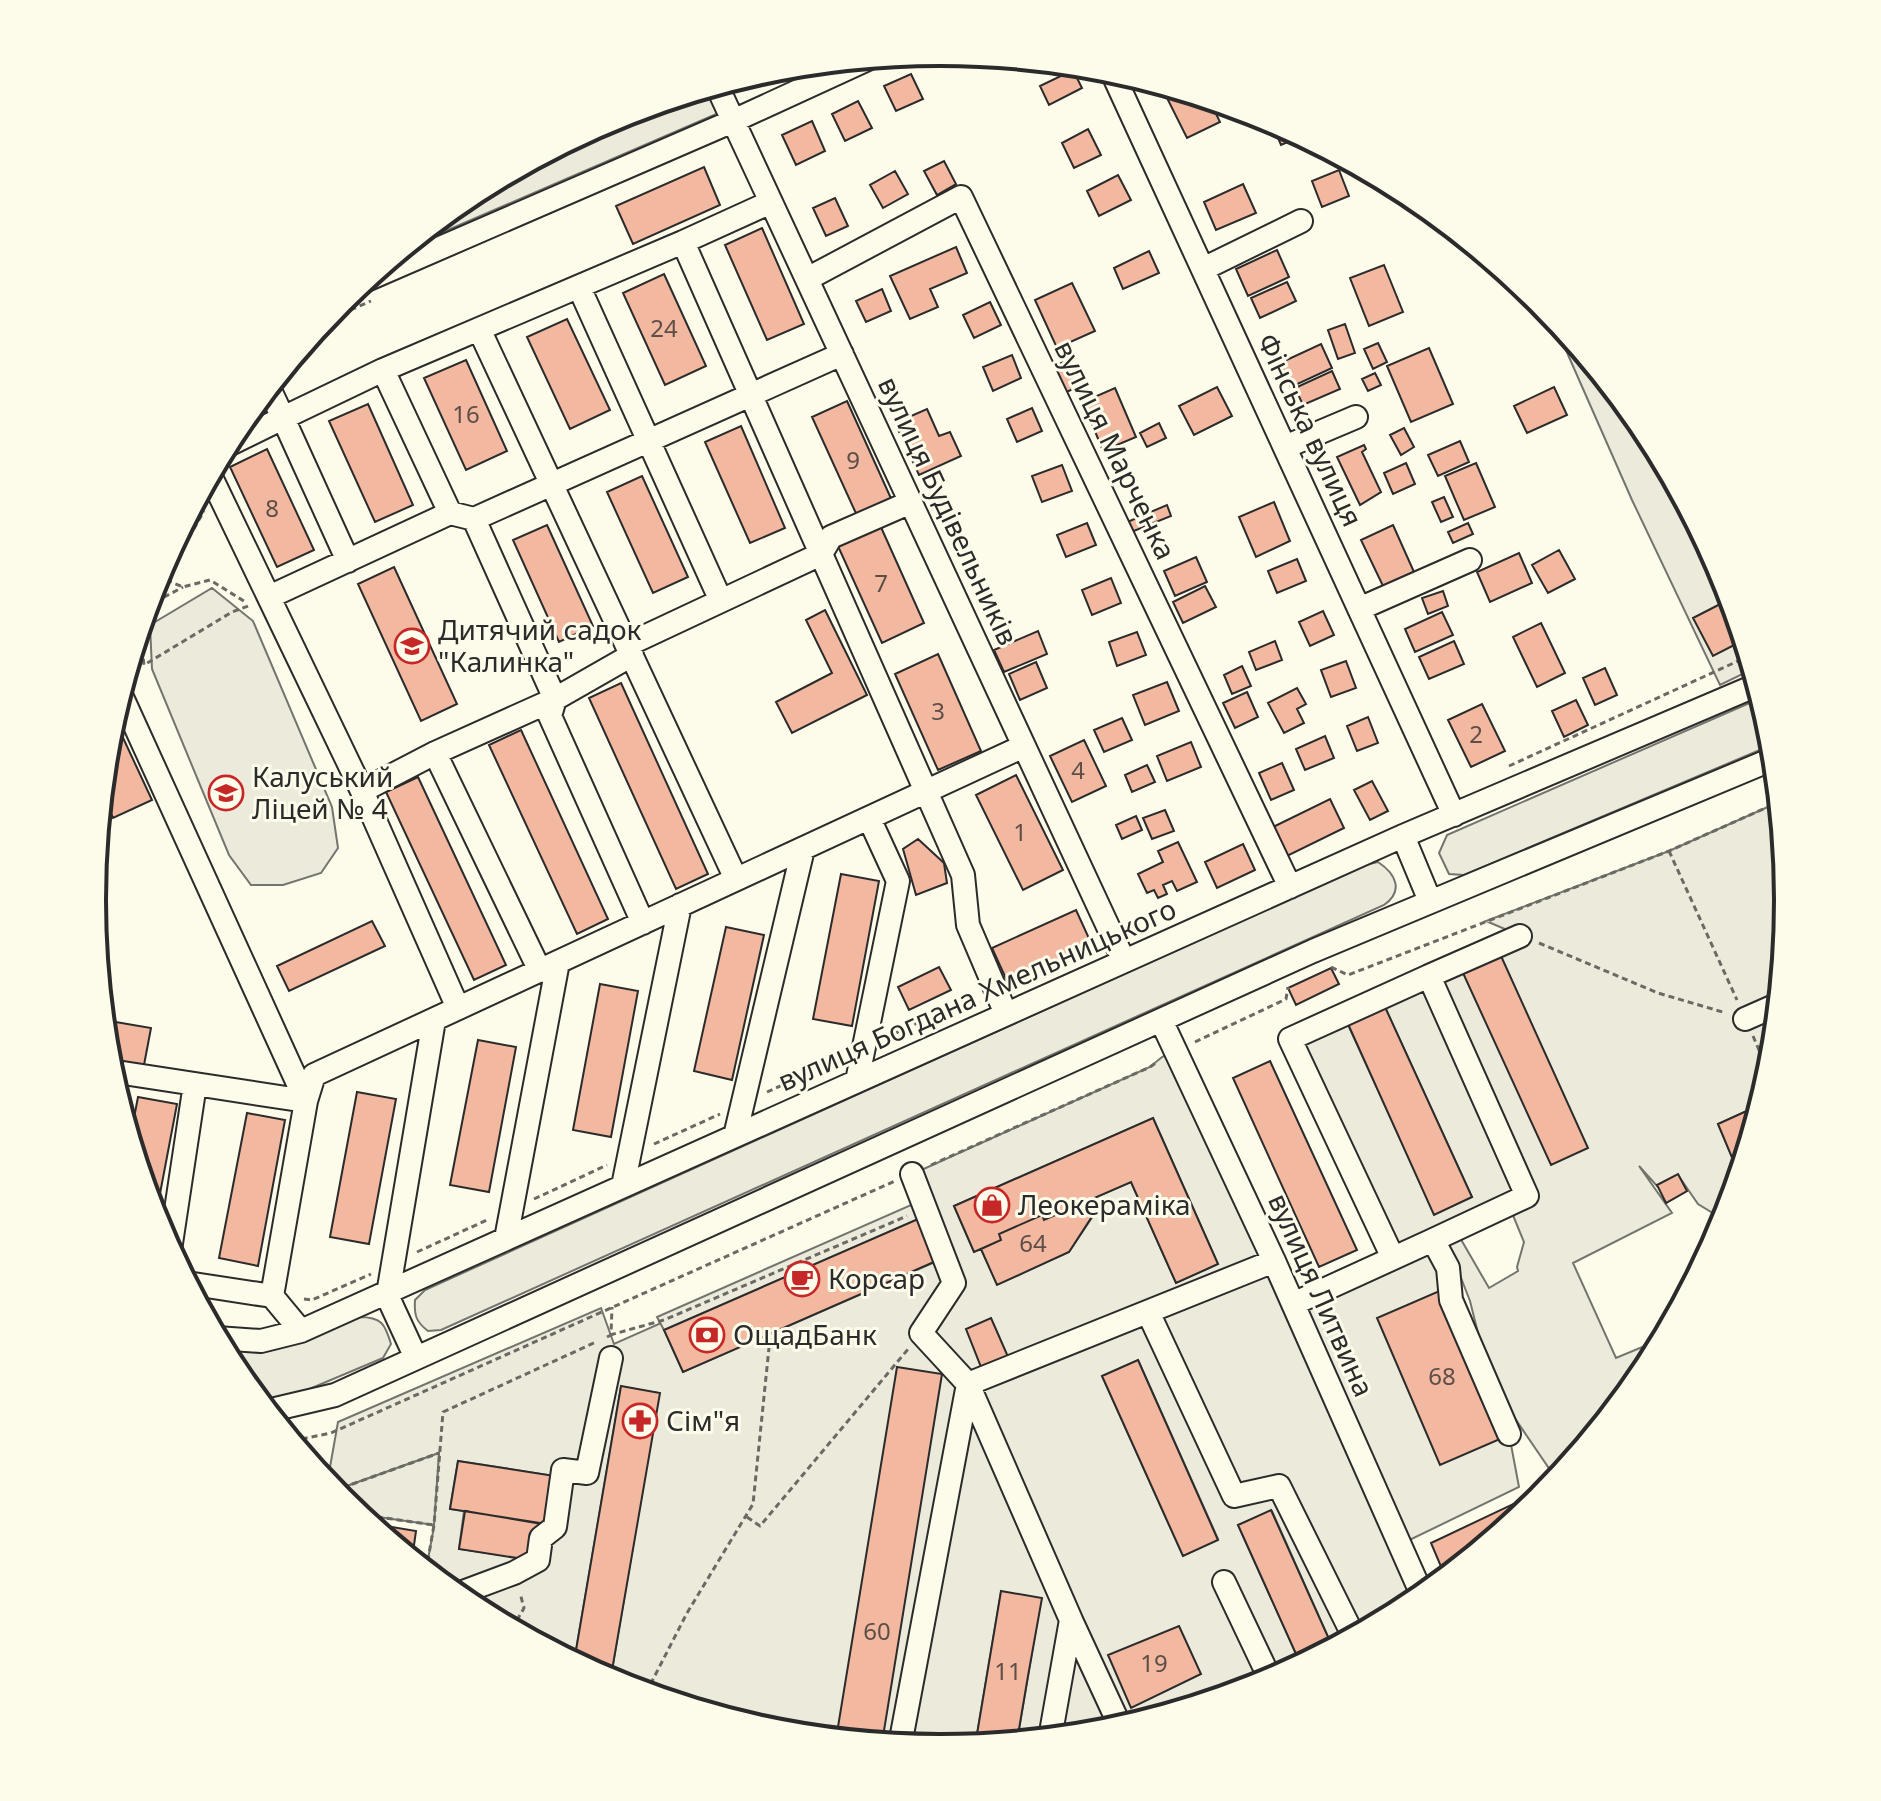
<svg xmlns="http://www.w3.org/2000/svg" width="1881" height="1801" font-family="'Noto Sans',sans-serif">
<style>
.green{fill:#ecebdb;stroke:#74746e;stroke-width:2;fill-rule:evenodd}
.parking{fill:#eceadb;stroke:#74746e;stroke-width:2}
.building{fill:#f2b8a0;stroke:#2b2b2b;stroke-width:2}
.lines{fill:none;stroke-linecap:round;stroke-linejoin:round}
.minor-casing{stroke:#2b2b2b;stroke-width:26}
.path{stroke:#6a6964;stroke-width:3;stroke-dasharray:6 4;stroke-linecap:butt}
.minor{stroke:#fdfbea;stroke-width:22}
.fence{stroke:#2b2b2b;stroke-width:2;stroke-dasharray:10 4;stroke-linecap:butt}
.labels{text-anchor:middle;stroke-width:6;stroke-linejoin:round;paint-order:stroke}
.number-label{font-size:24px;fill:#5d4e48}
.street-label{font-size:28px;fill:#2b2b2b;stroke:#fdfbea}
.poi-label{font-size:28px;fill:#2b2b2b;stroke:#fdfbea;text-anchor:start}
.rim{fill:none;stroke:#2b2b2b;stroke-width:4}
</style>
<rect width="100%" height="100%" fill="#fdfbea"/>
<!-- green -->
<path class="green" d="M709 88 721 112 404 249 469 195 616 116Z
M1557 321 1646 429 1725 576 1753 669 1720 685 1632 500 1554 323Z
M212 588 253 621 332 807 338 848 321 873 283 885H251L229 855 152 669 150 625Z
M1761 698 1774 744 1464 875 1449 874 1439 853 1447 835Z
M1779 802 1789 901 1773 1066 1769 1080 1753 1087 1760 1105 1718 1124 1733 1159 1746 1155 1726 1221 1698 1204 1678 1175 1657 1186 1639 1166 1672 1213 1573 1263 1616 1358 1664 1338 1646 1372 1557 1480 1501 1398 1483 1353 1470 1301 1445 1237 1434 1239 1509 1434 1519 1487 1399 1545 1422 1598 1412 1606 1333 1648 1272 1511 1238 1525 1301 1665 1265 1685 1106 1733 1017 1741 1041 1599 1001 1592 975 1746 940 1749 775 1733 615 1684 610 1682 659 1393 621 1387 574 1662 469 1606 426 1570 433 1532 439 1453 333 1491 327 1484 338 1422 601 1308 614 1344 661 1323 683 1372 942 1259 908 1176 1150 1067 1162 1057 1176 1050 1293 1304 1392 1258 1290 1039 1519 935 1486 921 1669 851ZM1384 1005 1472 1197 1435 1214 1348 1025ZM1153 1118 1218 1264 1176 1283 1131 1182 1088 1200 1093 1216 1069 1252 997 1284 981 1249 974 1252 954 1206ZM1510 1208 1524 1242 1517 1267 1518 1271 1489 1288 1455 1229ZM1138 1360 1218 1539 1183 1556 1102 1376ZM458 1461 561 1477 553 1525 536 1560 459 1549 464 1511 450 1509Z
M1378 862C1396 874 1404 891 1384 905L441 1330 428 1331C416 1322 414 1315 415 1300L425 1290 1365 865Z
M359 1317C382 1317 385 1324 391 1344L383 1358 307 1390 278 1398 255 1397 235 1372 222 1347 260 1353 276 1349Z"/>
<!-- parking -->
<path class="parking" d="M920 1201 925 1216 664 1330 657 1317Z
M439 1453 434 1525 357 1514 333 1491Z"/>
<!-- building -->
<path class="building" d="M1073 70 1082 88 1049 105 1040 86Z
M911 74 923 99 896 111 884 86Z
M1172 88 1209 99 1220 122 1187 138 1164 92Z
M683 96 550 157 548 153 616 116Z
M858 101 872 128 845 141 832 114Z
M1270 119 1302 136 1281 145Z
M812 121 825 151 796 165 782 135Z
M1088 129 1101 155 1074 168 1062 143Z
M944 161 956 184 937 195 924 171Z
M704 167 720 205 633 244 616 206Z
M1339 170 1349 196 1322 207 1312 181Z
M895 171 908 194 883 208 870 185Z
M1118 175 1131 200 1099 216 1087 191Z
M1243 184 1256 213 1216 230 1204 202Z
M835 198 848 226 826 236 813 208Z
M762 228 804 324 767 340 725 245Z
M956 247 967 273 930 289 938 307 910 319 890 276Z
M1277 250 1289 277 1248 296 1236 269Z
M1149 251 1159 273 1123 289 1114 268Z
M1384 265 1403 312 1369 326 1350 278Z
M664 274 706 366 665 385 623 293Z
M1287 282 1296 301 1260 318 1251 298Z
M1072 283 1095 331 1057 348 1035 300Z
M882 289 891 311 866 322 856 301Z
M990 302 1001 325 974 338 963 315Z
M567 319 610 410 570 429 527 337Z
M1345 324 1355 353 1338 359 1328 330Z
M1378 343 1387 362 1373 369 1364 349Z
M1321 344 1332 368 1291 387 1280 363Z
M1429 348 1453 404 1411 422 1387 366Z
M1012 355 1021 378 993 391 983 367Z
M1070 359 1082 385 1060 395 1048 369Z
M466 360 507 451 466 470 424 378Z
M1332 371 1340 389 1303 405 1295 388Z
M1375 373 1381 385 1368 391 1362 379Z
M1217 387 1232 416 1194 435 1179 406Z
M1554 387 1567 415 1527 433 1514 406Z
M1115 388 1136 437 1103 451 1083 402Z
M847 401 894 505 859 520 812 417Z
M368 404 413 505 375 522 329 421Z
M1032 408 1042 431 1017 442 1007 419Z
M927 409 939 436 950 432 961 456 919 475 895 423Z
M1159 423 1166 438 1147 447 1140 433Z
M741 426 785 528 750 543 705 442Z
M1404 428 1414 447 1401 455 1390 435Z
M1460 441 1469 462 1438 476 1428 455Z
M1364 445 1366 449 1362 452 1381 492 1360 505 1337 457Z
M267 449 314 550 277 567 230 467Z
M1406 463 1415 484 1393 494 1384 473Z
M1476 463 1495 507 1464 520 1445 476Z
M1062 465 1072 491 1042 502 1032 476Z
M642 476 688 577 653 593 607 492Z
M1444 497 1453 517 1441 522 1432 502Z
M1274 502 1290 541 1256 557 1239 517Z
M1167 505 1171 516 1129 533 1125 523Z
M1087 523 1096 545 1066 557 1057 535Z
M1468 523 1473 534 1453 543 1448 532Z
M547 525 593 626 559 642 513 540Z
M880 525 924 623 882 643 837 544Z
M1393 525 1414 572 1383 586 1361 540Z
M1559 550 1575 579 1548 593 1532 565Z
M1519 553 1532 583 1490 602 1477 572Z
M1196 557 1207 582 1175 596 1164 571Z
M1297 559 1306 581 1277 593 1268 571Z
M394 567 457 704 421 721 358 584Z
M1111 578 1121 603 1092 615 1082 590Z
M1205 586 1216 607 1183 623 1173 602Z
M1443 591 1448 606 1428 614 1422 598Z
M1730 599 1744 640 1713 656 1693 618Z
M825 610 867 695 792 733 776 702 832 673 806 620Z
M1323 611 1334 635 1310 646 1299 622Z
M1442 612 1453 635 1415 652 1405 629Z
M1541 623 1565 673 1537 687 1513 637Z
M1038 631 1047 654 1004 672 994 650Z
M1137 632 1146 655 1117 666 1109 642Z
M1275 641 1282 660 1256 670 1249 652Z
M1454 641 1464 664 1429 679 1419 657Z
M938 654 981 751 938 770 895 674Z
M1346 661 1356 688 1331 697 1321 670Z
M1036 662 1047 688 1020 700 1009 674Z
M1242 666 1251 686 1232 694 1224 675Z
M1605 668 1617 695 1595 705 1583 678Z
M1167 682 1179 711 1145 725 1133 695Z
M621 683 708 874 676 889 589 698Z
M1297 688 1306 704 1297 709 1304 723 1284 733 1268 703Z
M1247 692 1258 717 1235 728 1223 703Z
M1576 700 1588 725 1564 737 1552 711Z
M1482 704 1505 751 1471 767 1448 720Z
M1368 717 1378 743 1357 751 1347 726Z
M1122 718 1132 740 1104 752 1094 730Z
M118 727 152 800 113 818 102 794 108 735 110 730Z
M521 730 608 919 577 934 489 745Z
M1325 736 1334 758 1305 770 1296 749Z
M1084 740 1106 786 1072 802 1050 756Z
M1191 742 1201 767 1167 781 1157 756Z
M1282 763 1294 790 1271 800 1259 773Z
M1147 765 1155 782 1132 792 1125 775Z
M1016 775 1063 870 1023 890 976 795Z
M418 777 506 965 474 980 386 792Z
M1372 781 1388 811 1370 820 1354 790Z
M1330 799 1344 828 1287 856 1273 827Z
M1165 810 1174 831 1152 839 1143 818Z
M1136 816 1142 830 1122 839 1116 825Z
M918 839 944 863 947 883 916 895 903 849Z
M1178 842 1197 882 1177 891 1172 881 1163 885 1167 894 1158 898 1154 890 1147 893 1138 874 1163 862 1158 851Z
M1243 844 1255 870 1217 888 1205 862Z
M841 874 879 881 852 1026 813 1019Z
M1076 910 1092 945 1008 983 992 948Z
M372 921 385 946 289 991 277 966Z
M726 927 764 935 732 1080 694 1071Z
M1501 956 1588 1148 1551 1165 1463 973Z
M939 967 951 990 909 1010 898 987Z
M1331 968 1339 984 1296 1005 1288 988Z
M600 984 638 991 611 1137 573 1130Z
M1385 1007 1472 1197 1434 1215 1348 1024Z
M104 1020 151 1028 144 1065 108 1059Z
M478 1040 516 1047 489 1192 450 1185Z
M1270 1061 1357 1250 1319 1267 1233 1078Z
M1769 1080 1746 1154 1733 1160 1718 1124 1760 1105 1752 1087Z
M357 1092 396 1099 369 1244 330 1237Z
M138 1097 177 1104 155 1220 130 1139Z
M247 1113 285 1120 258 1266 219 1258Z
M1153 1118 1218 1264 1176 1283 1131 1182 1044 1220 1042 1215 999 1234 1001 1240 974 1252 954 1206Z
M1678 1174 1687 1191 1666 1203 1657 1185Z
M1088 1200 1093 1215 1069 1252 997 1285 981 1249 1001 1240 999 1234 1042 1215 1044 1220Z
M925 1216 943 1258 683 1372 664 1330Z
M1444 1289 1507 1436 1440 1465 1377 1318Z
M991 1318 1009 1359 983 1372 966 1329Z
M1138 1360 1218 1540 1183 1556 1102 1376Z
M897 1367 942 1374 882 1743 836 1739Z
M621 1386 660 1393 610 1682 574 1662Z
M458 1461 561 1477 553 1525 450 1509Z
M1545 1489 1547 1492 1540 1501 1480 1550 1442 1569 1431 1543Z
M1271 1510 1333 1648 1301 1665 1238 1525Z
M465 1511 542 1524 536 1561 459 1549Z
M368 1523 416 1531 412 1559Z
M1001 1591 1042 1598 1028 1676 1017 1741 975 1746Z
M1179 1626 1201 1674 1131 1708 1108 1655Z"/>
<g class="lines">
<!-- minor casing -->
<g class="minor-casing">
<path id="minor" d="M1111 70 1454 815
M717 86 1124 961
M771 202 683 242 963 875 968 925 1006 1014
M1203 269 1301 221
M807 279 961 197 1290 887
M364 281 733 121 868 59
M579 287 721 601
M479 329 736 879
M383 370 450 513 474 519 842 354
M269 388 283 418 383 370 683 242
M226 446 283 418 348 561
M1285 447 1356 417
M210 475 362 791
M474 519 555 699 632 655
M269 597 450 513
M1359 609 1470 560
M627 645 821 554 831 537 911 502
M121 695 306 1101
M555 699 550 716 643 923
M435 753 540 971
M1403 836 1430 901
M1429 976 1520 936
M458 1008 362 791 435 753 555 699
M1745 1019 1779 1004
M1161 1020 1274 1261 1423 1597
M110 1071 195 1084 170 1250
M857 1081 898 881 869 818
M195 1084 306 1101 272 1296
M306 1101 314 1075 1024 746
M735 1136 803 849
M912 1174 954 1283 921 1333 968 1384 1071 1620 1050 1738
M623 1186 680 905
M506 1239 558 962
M1393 1258 1290 1039 1429 976 1527 1196 1433 1240
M187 1283 272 1296 301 1331
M1293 1304 1433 1240 1448 1268 1451 1300 1509 1434
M1148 1312 1234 1496 1279 1486 1354 1637
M217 1338 261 1341 301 1331 1403 836 1757 685
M416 1358 386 1293 389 1288 434 1020
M968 1384 1274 1261
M267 1411 335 1395 1313 951 1775 758
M1224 1582 1271 1681
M455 1595 514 1573 538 1560 541 1538 555 1527 563 1470 587 1473 611 1358
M1071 1620 1121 1728
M900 1745 968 1384"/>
</g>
<!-- path -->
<path class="path" d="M323 322 371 301
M157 576 183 587 210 580 247 603
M155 602 183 587
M144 616 204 511
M140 629 144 665 232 612 251 605
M1509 766 1749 656
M1669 851 1737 1000
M1539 943 1658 993 1726 1013
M1331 967 1348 975 1669 851 1779 802
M1753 1036 1768 1071
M887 1037 954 1006 980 1002
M1195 1042 1286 999 1288 987
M767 1092 840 1059
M654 1144 720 1114
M931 1165 1150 1067 1157 1062
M534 1199 607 1165
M417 1252 487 1220
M304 1299 312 1300 371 1274
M610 1335 664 1320 907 1216
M607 1337 611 1335 612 1307
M292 1441 331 1433 895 1181
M333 1491 439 1453
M357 1514 434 1525
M747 1517 760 1526 909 1348
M426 1571 434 1525 443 1412 596 1342
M512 1629 524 1608 520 1593
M646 1693 687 1613 753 1504 770 1338"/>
<!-- minor -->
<use href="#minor" class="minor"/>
<!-- fence -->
<path class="fence" d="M307 1460 319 1462 318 1473"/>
</g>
<!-- icons -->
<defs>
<g id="school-ring" transform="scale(1.8)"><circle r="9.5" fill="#fdfbea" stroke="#c62828" stroke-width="1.5"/><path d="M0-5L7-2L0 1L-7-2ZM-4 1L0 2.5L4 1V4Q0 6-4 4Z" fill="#c62828"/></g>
<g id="shop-ring" transform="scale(1.8)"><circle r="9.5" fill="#fdfbea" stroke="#c62828" stroke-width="1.5"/><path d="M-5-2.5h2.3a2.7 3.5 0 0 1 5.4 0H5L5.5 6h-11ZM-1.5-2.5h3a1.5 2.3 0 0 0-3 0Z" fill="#c62828"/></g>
<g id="cafe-ring" transform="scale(1.8)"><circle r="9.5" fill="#fdfbea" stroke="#c62828" stroke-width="1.5"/><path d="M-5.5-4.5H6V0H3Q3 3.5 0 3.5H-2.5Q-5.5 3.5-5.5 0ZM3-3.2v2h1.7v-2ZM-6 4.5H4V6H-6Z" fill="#c62828"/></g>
<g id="bank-ring" transform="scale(1.8)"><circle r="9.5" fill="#fdfbea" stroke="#c62828" stroke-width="1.5"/><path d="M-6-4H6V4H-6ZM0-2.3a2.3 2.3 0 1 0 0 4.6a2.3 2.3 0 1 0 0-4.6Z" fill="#c62828"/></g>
<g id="pharmacy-ring" transform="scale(1.8)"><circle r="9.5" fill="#fdfbea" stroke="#c62828" stroke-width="1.5"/><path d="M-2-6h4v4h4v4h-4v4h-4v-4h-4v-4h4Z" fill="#c62828"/></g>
</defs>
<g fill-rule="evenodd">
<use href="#school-ring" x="412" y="646"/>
<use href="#school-ring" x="226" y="793"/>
<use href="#shop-ring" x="992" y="1205"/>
<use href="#cafe-ring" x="802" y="1279"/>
<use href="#bank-ring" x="707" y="1335"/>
<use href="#pharmacy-ring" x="640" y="1421"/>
</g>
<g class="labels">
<!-- number labels -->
<g class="number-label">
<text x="664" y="337">24</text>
<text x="466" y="423">16</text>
<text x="853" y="469">9</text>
<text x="272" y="517">8</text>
<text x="881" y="592">7</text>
<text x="938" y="720">3</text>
<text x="1476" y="743">2</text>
<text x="1078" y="779">4</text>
<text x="1020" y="841">1</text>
<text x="1033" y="1252">64</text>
<text x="1442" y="1385">68</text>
<text x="877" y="1640">60</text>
<text x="1154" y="1672">19</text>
<text x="1008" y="1680">11</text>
</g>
<!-- street labels -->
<g class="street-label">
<text transform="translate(1310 430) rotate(65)" y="10">Фінська вулиця</text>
<text transform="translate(1115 450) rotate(64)" y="10">вулиця Марченка</text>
<text transform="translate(948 511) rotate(65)" y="10">вулиця Будівельників</text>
<text transform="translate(977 995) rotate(-24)" y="10">вулиця Богдана Хмельницького</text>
<text transform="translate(1321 1295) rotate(66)" y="10">вулиця Литвина</text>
</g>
<!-- poi labels -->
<g class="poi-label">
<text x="438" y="640">Дитячий садок<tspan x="438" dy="32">"Калинка"</tspan></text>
<text x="252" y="787">Калуський<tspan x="252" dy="32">Ліцей № 4</tspan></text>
<text x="1018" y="1215">Леокераміка</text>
<text x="828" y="1289">Корсар</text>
<text x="733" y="1345">ОщадБанк</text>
<text x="666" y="1431">Сім"я</text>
</g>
</g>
<!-- crop -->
<path d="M0 0H1881V1801H0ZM106 900a834 834 0 1 1 1668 0a834 834 0 1 1-1668 0Z" fill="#fdfbea" fill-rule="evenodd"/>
<path class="rim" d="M106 900a834 834 0 1 1 1668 0a834 834 0 1 1-1668 0Z"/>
</svg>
